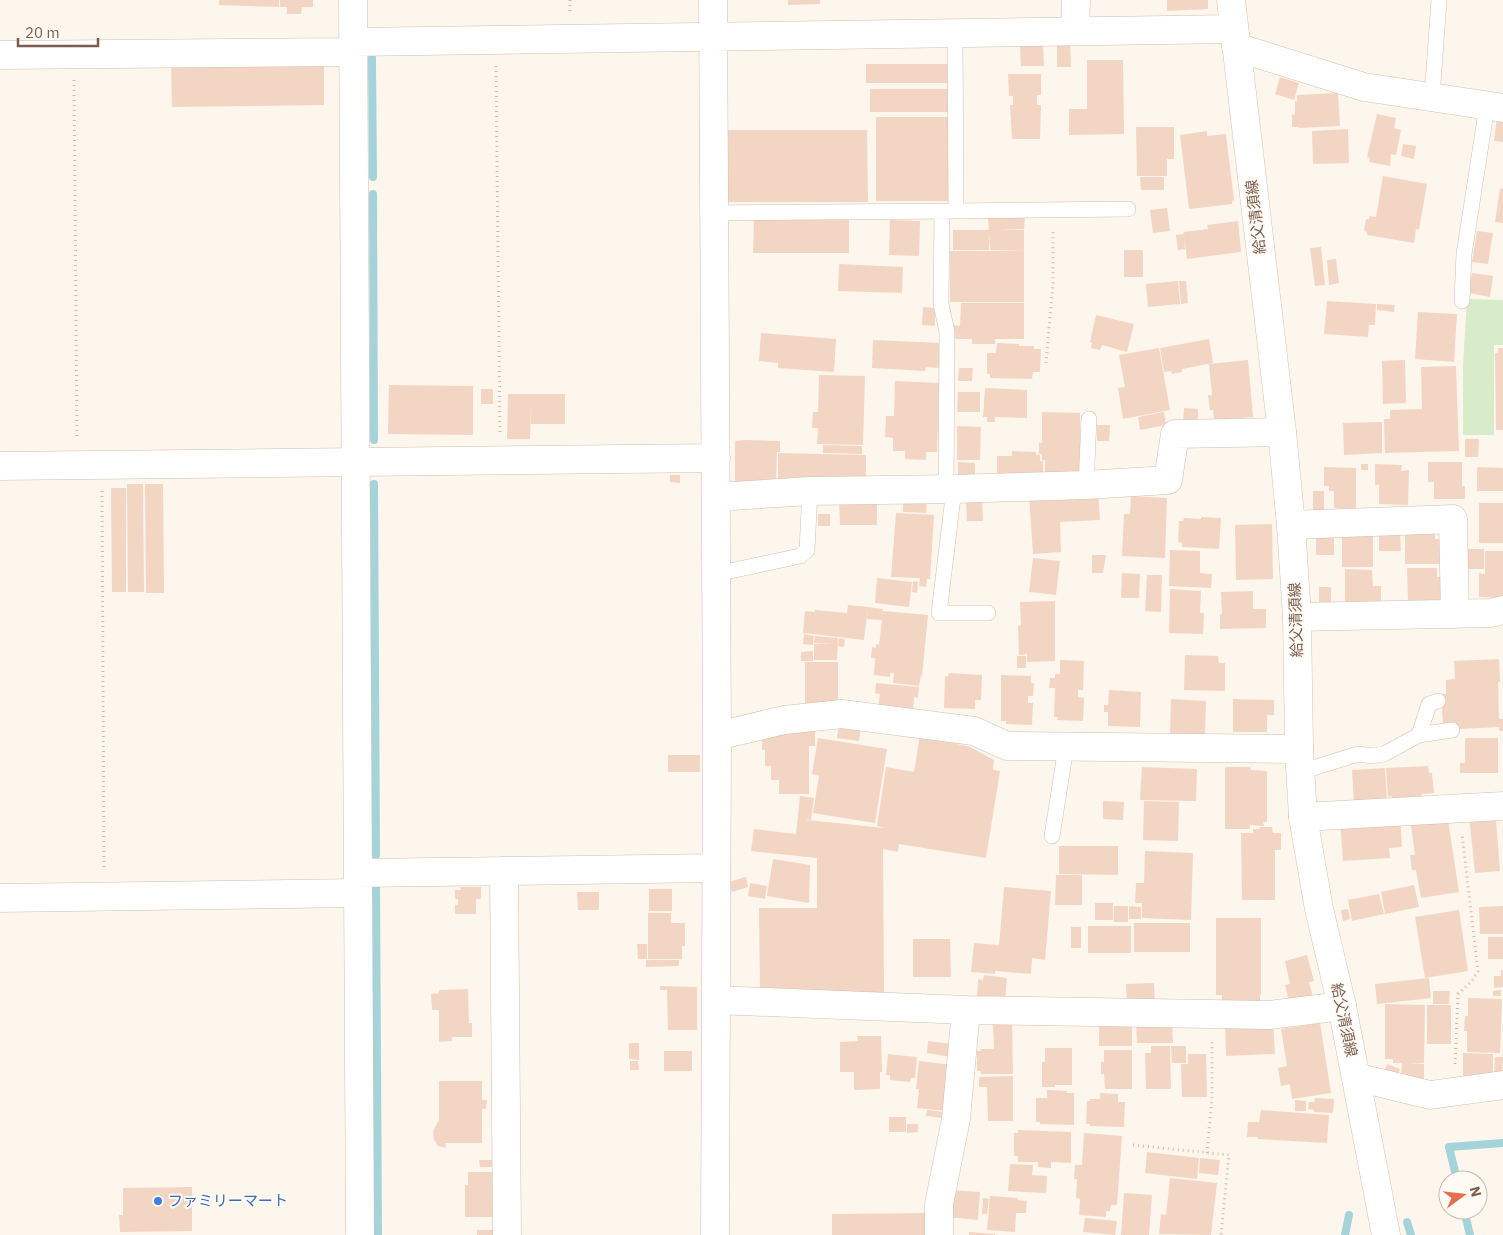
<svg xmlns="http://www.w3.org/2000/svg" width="1503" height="1235" font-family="'IBM Plex Sans','Noto Sans JP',sans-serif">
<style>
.green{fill:#d8ecc9}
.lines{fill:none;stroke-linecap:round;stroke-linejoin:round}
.stream{stroke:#a5d3da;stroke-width:8}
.building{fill:#f3d5c3}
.lane-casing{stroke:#d1beb0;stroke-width:16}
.street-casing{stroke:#d1beb0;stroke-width:29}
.secondary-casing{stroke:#d6c0b0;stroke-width:29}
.path{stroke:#d9b8a5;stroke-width:3;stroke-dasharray:1 4;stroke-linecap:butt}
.lane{stroke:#fff;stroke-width:15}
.street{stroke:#fff;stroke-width:28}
.secondary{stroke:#fff;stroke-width:28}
.shop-dot{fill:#3f7fe0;stroke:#fffaf3;stroke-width:2}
.labels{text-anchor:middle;stroke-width:4;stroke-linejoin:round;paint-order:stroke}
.street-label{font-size:15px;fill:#7a5c4d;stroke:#fffaf3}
.shop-label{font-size:15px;fill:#366cbe;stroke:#fffaf3;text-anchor:start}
</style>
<rect width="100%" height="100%" fill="#fdf6ec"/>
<!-- green -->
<path class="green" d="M1467 299 1503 300V345H1494V435H1463V365Z"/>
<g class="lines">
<!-- stream -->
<path class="stream" d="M372 58 373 177
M373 194 374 440
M374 484 376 855
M376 883 378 1235
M1457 1180 1449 1147 1503 1143
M1464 1210 1470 1235
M1407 1222 1411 1235
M1345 1235 1349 1215"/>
</g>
<!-- building -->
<path class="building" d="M219 0H279V7L219 5Z
M280 0H313V7H302L301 14H287V7H280Z
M788 0H820V4L788 5Z
M1167 0H1208V9L1167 11Z
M1057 44H1070L1071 67H1057Z
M1020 46H1043L1044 66H1021Z
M1087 60H1123L1124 134 1069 135V109H1087Z
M324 61V105L172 107 171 63Z
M866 64H949V83H866Z
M1008 74H1041V95H1037V105H1041L1040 139H1012L1010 105H1013V96H1009Z
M1280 77 1299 83 1294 100 1275 94Z
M870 89H948V112H870Z
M1338 93 1340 126 1299 128V127H1292V115L1295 114V101H1297V95Z
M1377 114 1396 118 1394 128 1401 130 1396 155 1391 154 1390 166 1369 162 1370 158 1367 157Z
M876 117H950V201H876Z
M1497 118 1503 119V142L1494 141Z
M1136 127H1174V159H1167V176H1137Z
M1348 129 1349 163 1313 164 1312 131Z
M728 130H867L868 202H728Z
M1207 131V136L1226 134 1234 200 1232 201V204L1189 209 1180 135Z
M1403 144 1416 146 1414 159 1401 156Z
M1383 176 1427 184 1419 230 1416 229 1414 243 1367 235V232L1364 231 1366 219H1369L1370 216 1376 217Z
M1140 177H1164V190H1141Z
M1500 188 1503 189V223L1495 222Z
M1167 208 1170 231 1153 233 1150 210Z
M988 216H1025L1024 229H999L1024 230V251L990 250Z
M754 220H849V253H753Z
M890 220 920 221 919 256 889 255Z
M1238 221 1241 252 1187 259 1184 236 1185 249 1178 250 1176 235 1184 234 1183 232 1208 229 1207 225Z
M953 230H989V250H953Z
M1477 231 1493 233 1488 264 1472 262Z
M1321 247 1325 285 1315 286 1310 248Z
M1124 250H1143V277H1124Z
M950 251H1024V302H950Z
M1336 259 1339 283 1329 285 1327 260Z
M839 264 903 267 902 293 838 291Z
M1472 273 1493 276 1490 297 1469 293Z
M1178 281 1180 304 1148 307 1146 284Z
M1179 281H1186L1188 303 1181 304Z
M1327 301 1376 304 1375 325H1369L1368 337 1324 334Z
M961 303H1024V339H995V344H972V339H954V325L960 326Z
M1377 304 1395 305 1394 312 1377 310Z
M923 307 935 308V326L922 325Z
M1418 312 1457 314 1454 362 1415 359Z
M1096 315 1134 324 1127 352 1102 345 1100 350 1091 348 1092 343 1090 342Z
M761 333 836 339 834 372 778 368V363L759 361Z
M1209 339 1213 363 1182 369V372L1172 374 1171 371 1164 372 1160 348Z
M873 340 941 343 940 368 926 367 925 371 872 368Z
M997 343 1019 344V346H1034V349H1041L1040 372H1033L1032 379 990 378V374H987V353H996Z
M1159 348 1170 410 1123 419 1118 388 1125 387 1119 355Z
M1498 348H1503V430H1496L1495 353H1498Z
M1248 360 1253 417 1214 420 1213 410H1210L1208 395H1212L1209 364Z
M1405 360 1406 403 1383 404 1382 361Z
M1456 366 1459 451 1385 453 1384 419H1390V410L1422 409 1421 367Z
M959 368H973L972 381H958Z
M819 375 865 376 863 445 817 444 818 428H812L813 412H818Z
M895 381 939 383 937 452H926V460L905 459V451H893V438L885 437 886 416H894Z
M389 385 473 386V435L388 434Z
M985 388 1027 390V418L995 417V422H987V417H983Z
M481 389H493V404H481Z
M958 392H980V412H957Z
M508 394H565V424H531V406L530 439H507Z
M1184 408 1198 409V423H1183Z
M1042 412 1080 413V473L1045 472V460H1042V454H1039V442L1042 443Z
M1164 412 1166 425 1140 430 1138 417Z
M1382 422V453L1344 455 1343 423Z
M1097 425H1110L1109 441H1097Z
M957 426 981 427 980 460H957Z
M1465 439H1479L1478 457H1465Z
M745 440 780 441V452H777L776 483 735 482V441Z
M823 445 862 446V454L823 453Z
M1012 451 1036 452V455H1040V461H1043V476L997 481V456H1012Z
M778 453 866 455V482L778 481Z
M958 462 975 463V478H958Z
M1428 462H1462V486H1465V499H1434V482H1428Z
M1361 464H1368V470H1361Z
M1375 464 1402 465 1401 471 1409 470 1408 505 1379 504V485H1375Z
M1324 467 1356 468V509L1334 508V491H1329V486H1324Z
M1477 467 1503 468V491H1477Z
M670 475H680V483L670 482Z
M127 484H143L144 592H128Z
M145 484H163L164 593H146Z
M111 488H126V592H112Z
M1313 491H1324V511H1313Z
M1098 492 1100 520 1060 522 1061 552 1033 554 1029 496Z
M1131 496 1167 498 1165 558 1122 556 1124 514H1130Z
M903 498 927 499 926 513 903 512Z
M982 499 983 521H967L966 500Z
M839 500H877V525H840Z
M1479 503H1503V543H1479Z
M896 513 934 515 930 579H927L926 587 919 586 920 578 891 577Z
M818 514H830V526H818Z
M1201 517 1221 518 1219 549 1182 547V543L1178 542 1179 521H1183L1184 518 1201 519Z
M1272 524 1273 579 1236 580 1235 525Z
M1379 530H1400L1401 551H1379Z
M1405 530 1435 533V539H1443V564H1405Z
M1342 535H1373V567H1342Z
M1316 536H1334V555H1316Z
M1463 549H1484V569H1463Z
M1170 550 1200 551V573L1212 574 1211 588 1169 586Z
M1485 551H1503V598L1479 597V573L1485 574Z
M1092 555H1106L1103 573H1092Z
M1033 558 1060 561 1056 595 1029 592Z
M1407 568H1437V577H1443V601H1408Z
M1345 569 1372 570 1373 586H1381V606L1345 605Z
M1122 573 1140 574 1139 598H1121Z
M1147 575H1162L1161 612 1145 611Z
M877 578 912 582 909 607 875 603Z
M913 581 918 582 917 593 912 592Z
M1319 587H1331V606H1319Z
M1170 589 1201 591 1200 613H1204L1203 634 1169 633Z
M1253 591V609H1266V628L1220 629V614H1222L1221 592Z
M1055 601V661L1027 662V654L1019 655 1018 626 1021 625 1020 602Z
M848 605 868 607 864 640 803 633 805 611 815 612V610L847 613Z
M868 607 883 609 882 616 883 611 928 615 922 676 921 675 919 686 893 683 894 673H890V677L874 675 875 658H871L872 647 876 648V644L879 645 882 620 867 619Z
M804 634 814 636 813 645 803 644Z
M815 636 838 638 837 660H814V644H833L814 643Z
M839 638 845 639 844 647 838 646Z
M813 651V661H801V652Z
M1185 655 1218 656 1219 663H1225V691L1184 690Z
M1017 656H1026V668H1017Z
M1499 659 1500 682H1498L1499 719H1503V731H1499V727L1459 729V725H1443L1441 694H1446V680L1455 679 1454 661Z
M1060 660 1084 661 1083 690H1078V697L1084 698 1083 721 1057 720 1058 717H1054L1055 688H1049L1050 678H1055V674H1060Z
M805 662H838V706H805Z
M949 673 982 675 981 700H975V709L944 708 945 676 948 677Z
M1001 675 1031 676V683H1034L1033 696H1028V703H1033L1032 725 1006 724V721H1001Z
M876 683 919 687 918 698 914 697 913 712 878 708 880 694 875 693Z
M1109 690 1141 692 1140 727 1108 726V712H1104V705H1108Z
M1171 699 1206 701 1205 735 1170 734Z
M1233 699 1274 700V715H1267V732H1233Z
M839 723 861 727 859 741 837 738Z
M783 730H815V746H809V794H779V780H771V766H765V750H762V735Z
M920 735 970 747 994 760 993 770 1000 771 986 858 899 844 898 852 883 849 884 995H760L759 908H817V858L751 851 754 829 796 834 800 796 814 798 811 820 807 819 806 827 807 820 884 828 877 826 886 767 914 772Z
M818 738 887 749 875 823 813 813 819 776 812 774Z
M1465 738H1498V773H1460V763H1465Z
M668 755H700V772H668Z
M1428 766 1429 773H1432L1434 793 1422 794V798L1392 800V796L1388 797 1386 768Z
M1142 767 1197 769 1196 801 1140 800Z
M1225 767H1250L1251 770 1267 771V822H1263L1264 826 1250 825V829H1225Z
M1385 768 1387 801 1354 804 1352 770Z
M1103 801 1124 802 1123 820 1103 819Z
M1144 801 1179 802 1178 841 1143 840Z
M1500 812 1501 820 1496 821 1500 871 1475 873 1469 816Z
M1400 818 1402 847 1389 848 1390 858 1343 861 1340 822Z
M1448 820 1459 892 1421 898 1416 870H1412L1410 855H1415L1411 825Z
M1260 827H1272L1273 833H1281V850H1275V900H1242L1241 833H1253V829H1260Z
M1059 846H1118V875L1059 874Z
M1145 851 1193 853 1191 920 1142 918V903H1135L1136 883H1144Z
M773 859 810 865 809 903 767 896Z
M1056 875H1082V905H1055Z
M746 877 748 887 732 892 729 882Z
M750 883 767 886 765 899 748 896Z
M1414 885 1419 907 1385 914 1381 892Z
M460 887H481V899H476V914H455V905H458V899H455V890H461Z
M1004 887 1051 891 1045 960 1032 958 1031 974 995 971V974L971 972 974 943 999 945Z
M649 889H672V911H649Z
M577 892H599V910H578Z
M1379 894 1384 914 1352 921 1348 900Z
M1095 903H1113V920H1095Z
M1114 906H1128V922H1114Z
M1129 906 1141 907V919H1129Z
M1503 906V934H1480L1479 907Z
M1348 909 1350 919 1343 921 1341 910Z
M1459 910 1468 971 1425 978 1415 917Z
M648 913H671V923H685V946H682V959H648Z
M1216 918H1261V995H1260V1007H1222V995H1216Z
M1134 923H1190V952H1134Z
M1088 926H1131V953H1088Z
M1071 927H1081V948H1071Z
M1488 937H1503V959H1488Z
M913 939H950L951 977H913Z
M637 944H647V959H638Z
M1307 955 1314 981 1309 982 1313 997 1289 1002 1285 985 1290 984 1285 961Z
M646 960H679V966L646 967Z
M1501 970H1503V987L1494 988V976H1501Z
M984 975 1007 978 1005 1000 977 997 978 979 983 980Z
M1429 978 1431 998 1377 1004 1375 984Z
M1154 983 1155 1005H1127L1126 984Z
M660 986 697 987V1030H668L667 990H660Z
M468 989 469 1023H472V1037H452V1041L439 1042V1010H432L431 994 439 993V990Z
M1501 990V996H1493V991Z
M1433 991H1450L1449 1004H1433Z
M1468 998 1502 999 1500 1053 1467 1052V1031H1464L1465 1016H1468Z
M1385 1004 1425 1005 1424 1063H1408L1424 1064V1080H1401L1402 1063H1393V1059H1385Z
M1427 1005H1451V1044H1427Z
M1012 1020 1013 1074H981V1071H977V1051H981L980 1049H994L993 1024Z
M1136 1021H1172L1173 1043H1137Z
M1273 1023 1275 1054 1226 1056 1225 1025Z
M1320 1023 1331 1093 1292 1099 1290 1084 1281 1086 1278 1068 1287 1066 1281 1029Z
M1099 1024H1132V1046H1099Z
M857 1036H881L882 1072H859H880V1089L854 1090V1072H840V1042L858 1041Z
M928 1041 952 1044 951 1057 927 1053Z
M629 1043H639V1060L629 1059Z
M1151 1046H1170L1171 1089H1146L1145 1053H1151Z
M1171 1046H1186V1063H1172Z
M1045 1048H1072V1085H1055V1087H1042V1062H1045Z
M1104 1050H1132V1089H1105L1104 1074H1101V1062H1104Z
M664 1051H692V1071H664Z
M1463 1053 1493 1054V1078L1463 1077Z
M888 1054 917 1057 915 1078H911L910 1082 890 1080V1075H886Z
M1188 1054H1206L1207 1097H1182L1181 1064H1188Z
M1495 1057H1503L1502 1075H1494Z
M630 1061H638L639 1070H630Z
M919 1061 952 1065 947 1111 917 1108 919 1089H916Z
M1387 1064 1400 1069 1397 1078 1384 1073Z
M1013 1076V1121H988L987 1087H979V1077Z
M439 1081H482V1100H487L486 1109H482V1143H445L446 1148 438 1146 434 1140 433 1131 439 1120Z
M1047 1090 1067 1091V1093H1074V1125L1040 1124V1122H1036V1098H1047Z
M1100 1093 1118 1094V1102H1125L1124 1127 1090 1126V1124H1086L1087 1101H1090V1099H1100Z
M1315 1098 1334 1099 1333 1113 1314 1112V1110L1308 1109 1309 1102H1314Z
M1295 1100 1306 1101V1111H1295Z
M927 1110 943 1112 942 1118 926 1116Z
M1261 1110 1329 1115 1327 1143 1258 1139V1137H1247L1248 1122H1259Z
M889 1117H906V1132H889Z
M907 1124H918V1132L907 1133Z
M1018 1130 1071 1132V1163L1051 1162V1168L1038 1167V1162H1018V1156H1014V1133H1018Z
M1084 1133 1122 1136 1117 1205H1111L1110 1211H1106V1217L1079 1215 1080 1199 1076 1198 1077 1179H1074L1075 1165H1082Z
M1147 1152 1199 1158 1197 1179 1145 1173Z
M1200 1158 1220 1160 1218 1175 1199 1173Z
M479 1160H492V1167H480Z
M1010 1164 1033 1165 1032 1175 1047 1176 1046 1193 1008 1191Z
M468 1172H498V1217H465V1185H468Z
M1170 1178 1217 1183 1211 1235 1159 1234 1161 1214 1166 1215Z
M192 1187V1231L120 1232 119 1215H123V1188Z
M950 1190 980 1192 978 1220 948 1217Z
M1124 1193 1152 1195 1149 1235H1121Z
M990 1196 1018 1198 1017 1200 1027 1201 1026 1213H1016L1015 1232 987 1230Z
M983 1198 989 1199 987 1214H982Z
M930 1213V1235H832V1214Z
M1085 1218 1117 1221 1115 1235 1083 1232Z
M477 1230H498V1235H477Z
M969 1232 995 1234V1235H969Z"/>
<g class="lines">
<!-- lane casing -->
<g class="lane-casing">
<path id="lane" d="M1432 97 1439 0
M942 211 941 304 947 332 946 489
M956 211 1128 209
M715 213 956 211 955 34
M1462 301 1464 254 1487 106
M1086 485 1089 419
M954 489 939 613H988
M716 574 800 556 807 550 810 491
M1419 735 1429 704 1438 701
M1300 772 1358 754 1373 756 1384 754 1419 735 1452 730
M1052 836 1066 747"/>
</g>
<!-- street casing -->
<g class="street-casing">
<path id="street" d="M353 0 360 1235
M713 0 717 736 715 1235
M1075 31 1076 0
M353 42 1233 29
M1236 47 1364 87 1503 108
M0 55 353 52
M0 466 716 458
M716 497 810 491 954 489 1086 485 1168 480 1175 434 1282 432
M1291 525 1453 519 1455 614
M1297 617 1491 613 1503 610
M717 736 784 720 842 714 974 731 1007 746 1299 749
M1303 817 1503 806
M504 871 507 1235
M358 873 716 868
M0 898 358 893
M716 1000 966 1010 1269 1015 1342 1006
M1356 1077 1430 1095 1503 1085
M939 1235V1204L956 1119 966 1010"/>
</g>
<!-- secondary casing -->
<g class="secondary-casing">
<path id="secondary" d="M1231 0 1282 432 1291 525 1297 617 1299 749 1303 817 1319 909 1342 1006 1386 1235"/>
</g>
<!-- path -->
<path class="path" d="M570 0V13
M496 66 500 434
M74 80 77 439
M1046 363 1053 283V229
M102 491 104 869
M1455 1064 1458 994 1472 981 1478 971 1462 834
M1133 1145 1229 1155 1221 1235
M1207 1153 1212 1098V1040"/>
<!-- lane -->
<use href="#lane" class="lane"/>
<!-- street -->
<use href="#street" class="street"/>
<!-- secondary -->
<use href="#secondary" class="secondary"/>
</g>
<!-- markers -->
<circle class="shop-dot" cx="158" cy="1201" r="5"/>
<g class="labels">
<!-- street labels -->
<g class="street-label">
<text transform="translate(1256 217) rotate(-97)" y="5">給父清須線</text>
<text transform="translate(1296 620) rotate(-92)" y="5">給父清須線</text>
<text transform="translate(1344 1020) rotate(78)" y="5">給父清須線</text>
</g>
<!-- shop labels -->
<g class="shop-label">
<text x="168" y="1206">ファミリーマート</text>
</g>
</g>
<!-- north arrow -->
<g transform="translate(1463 1195) rotate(75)"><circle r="24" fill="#fffaf3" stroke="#cabbb1"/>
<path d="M0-4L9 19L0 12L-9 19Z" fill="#e76f51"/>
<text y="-8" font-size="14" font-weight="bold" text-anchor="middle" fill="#7a5c4d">N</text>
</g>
<!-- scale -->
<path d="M18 38v8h80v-8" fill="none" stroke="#7a5c4d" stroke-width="2.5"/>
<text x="25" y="38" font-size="15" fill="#7a5c4d" stroke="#fffaf3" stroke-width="4" paint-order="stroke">20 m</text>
</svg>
